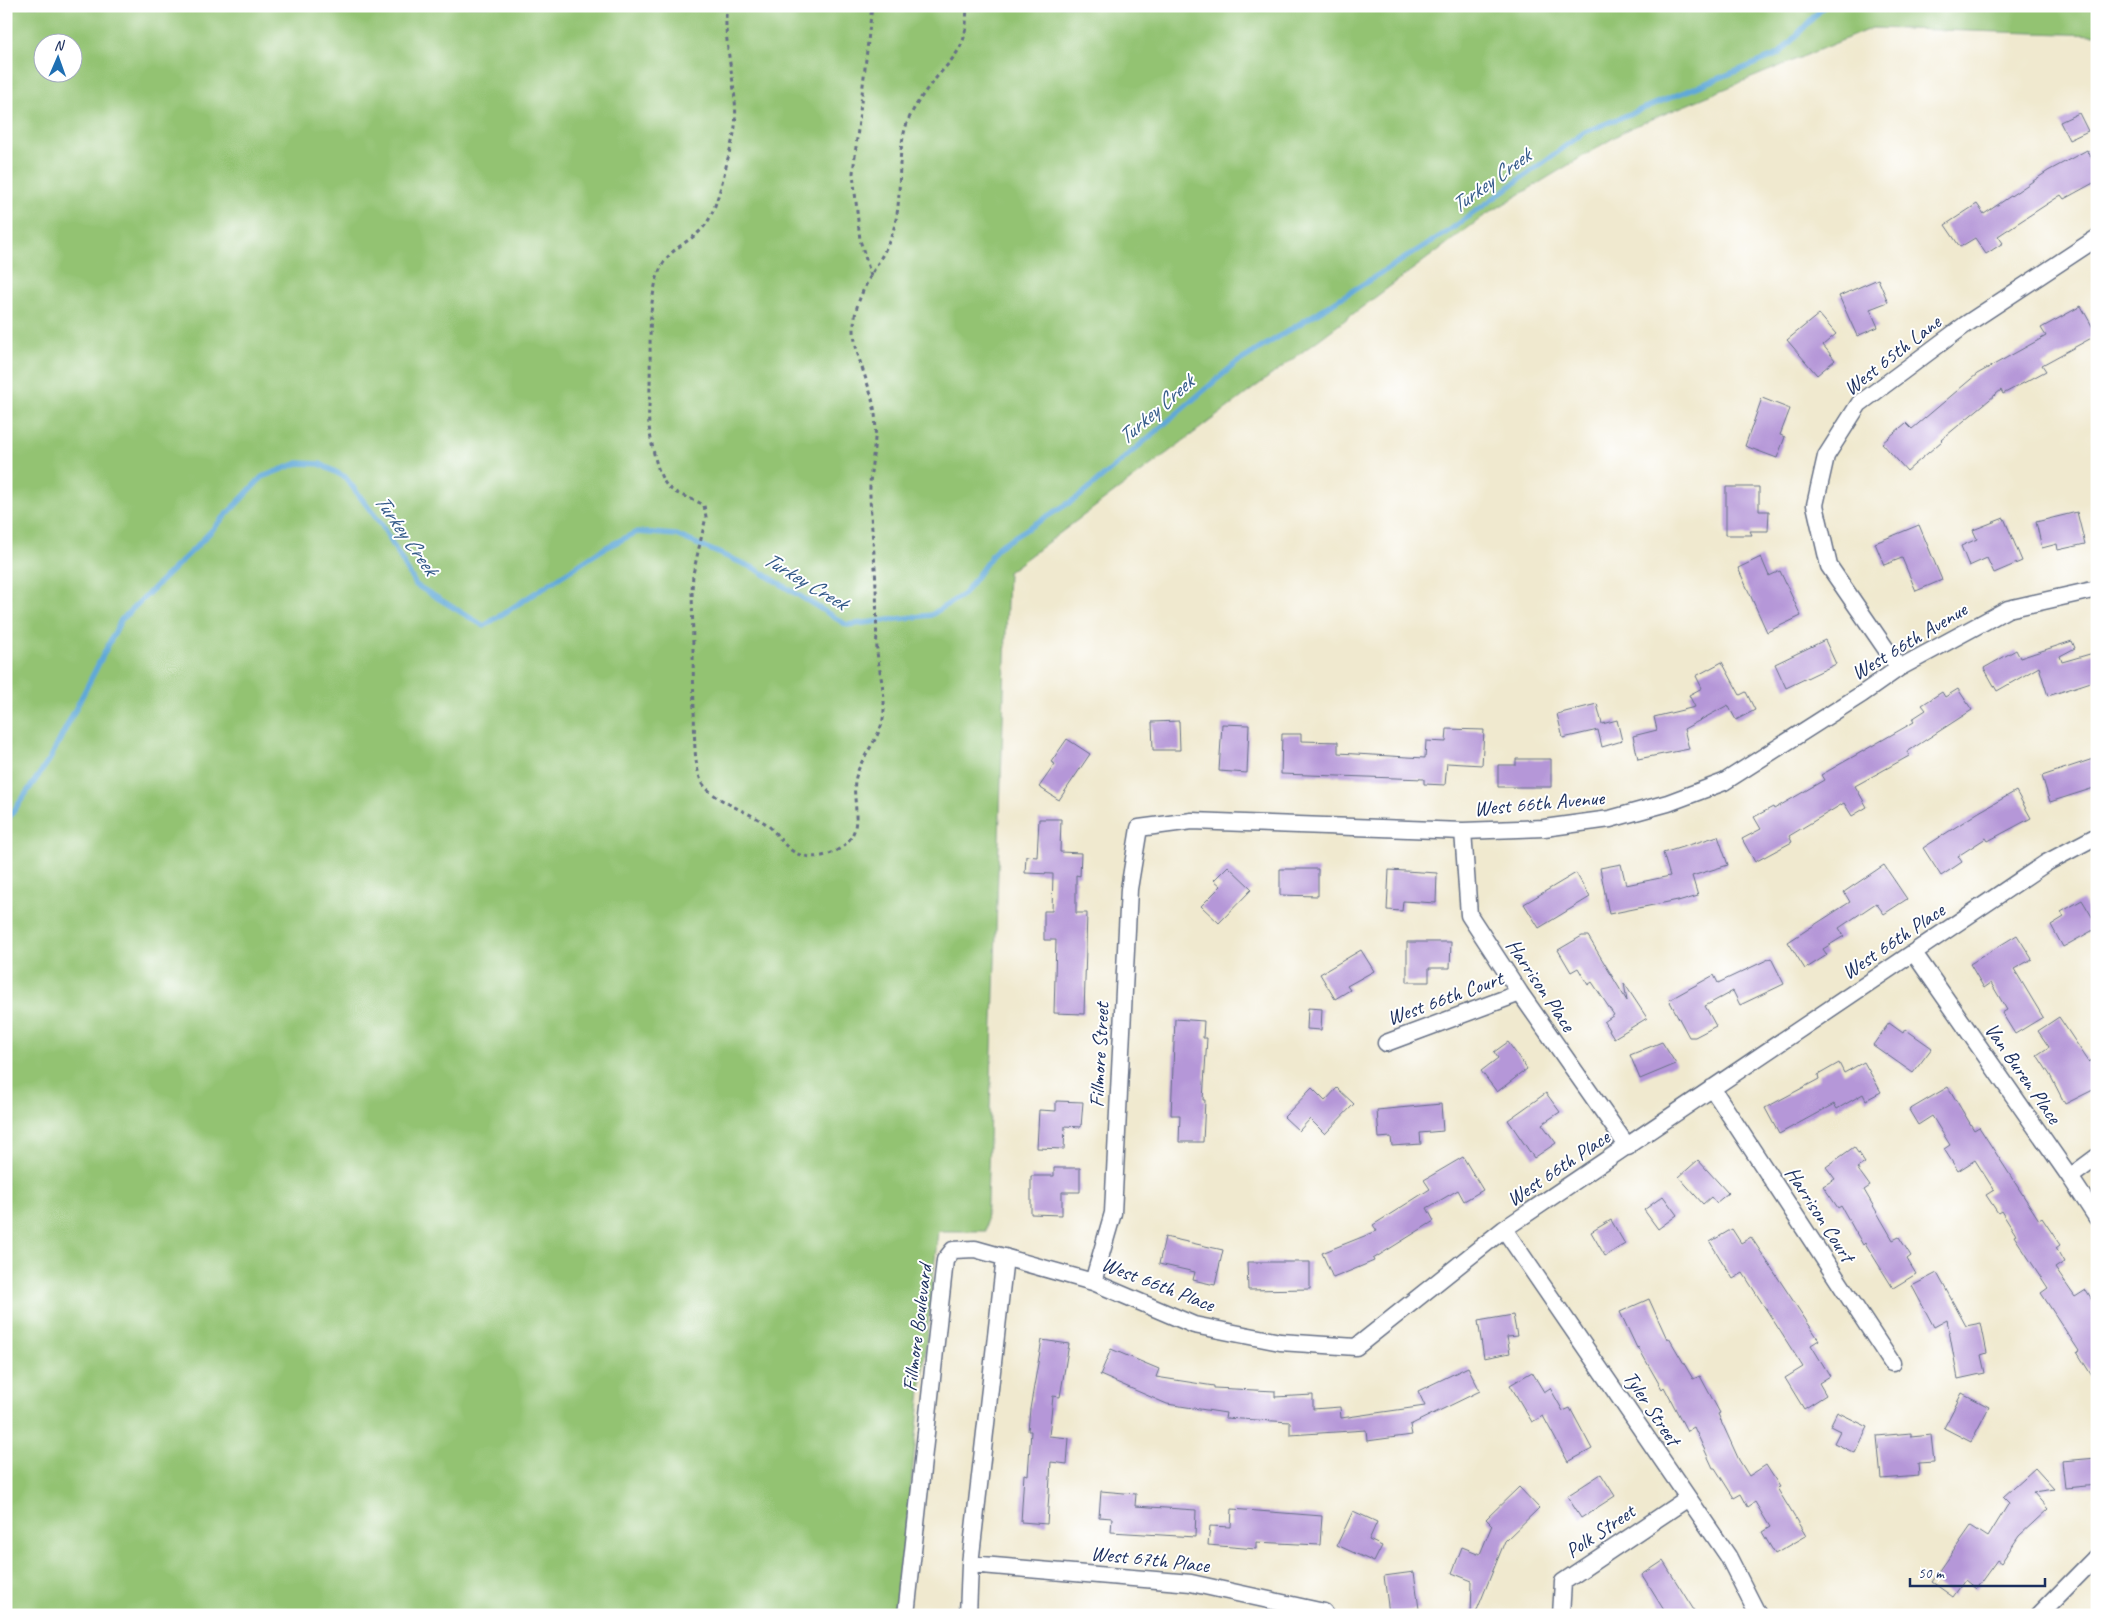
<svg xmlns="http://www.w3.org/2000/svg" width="2103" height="1621" font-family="Caveat,sans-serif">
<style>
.green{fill:#93c372;stroke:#577968;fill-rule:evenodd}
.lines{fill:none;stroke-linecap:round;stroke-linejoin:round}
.stream{stroke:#61a9d8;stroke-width:5.5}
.building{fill:#b597d8}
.minor-casing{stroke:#667086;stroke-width:19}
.path{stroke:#667086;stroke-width:3;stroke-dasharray:4 4;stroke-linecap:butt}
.minor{stroke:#fff;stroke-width:16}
.labels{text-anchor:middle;stroke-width:4;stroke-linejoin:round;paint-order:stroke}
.street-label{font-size:21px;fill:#1b2f5e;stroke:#fff}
.water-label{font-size:22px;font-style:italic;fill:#345a89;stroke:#fff}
</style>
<rect width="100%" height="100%" fill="#fff"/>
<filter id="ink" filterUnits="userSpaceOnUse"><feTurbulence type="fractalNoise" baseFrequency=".02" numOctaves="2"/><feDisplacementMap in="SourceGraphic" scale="10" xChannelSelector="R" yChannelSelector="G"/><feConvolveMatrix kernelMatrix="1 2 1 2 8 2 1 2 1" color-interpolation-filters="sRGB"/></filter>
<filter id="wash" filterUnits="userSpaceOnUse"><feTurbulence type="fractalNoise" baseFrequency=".0096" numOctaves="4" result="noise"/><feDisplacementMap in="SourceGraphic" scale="20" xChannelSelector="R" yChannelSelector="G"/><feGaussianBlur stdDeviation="1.12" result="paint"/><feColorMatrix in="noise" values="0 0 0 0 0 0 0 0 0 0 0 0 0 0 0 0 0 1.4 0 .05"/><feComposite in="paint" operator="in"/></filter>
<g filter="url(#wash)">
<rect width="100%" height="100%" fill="#f0e9cf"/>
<!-- green -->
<path class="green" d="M6 6H2097V35L1872 28 1628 129 1484 216 1008 572 986 1231H938L897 1615H6ZM42 42H72V72H42Z"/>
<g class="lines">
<!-- stream -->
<path class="stream" d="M6 822 50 759 121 620 196 547 262 477 298 463 320 464 345 477 381 524 416 585 484 626 605 548 637 532 676 535 756 569 847 625 931 615 964 594 998 547 1080 496 1235 364 1450 230 1585 132 1779 54 1824 6"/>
</g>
<g id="blocks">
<!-- building -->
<path class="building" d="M2079 113 2088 131 2069 140 2060 122Z
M2087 150 2097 167V181L2064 199 2061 195 1998 236 2003 243 1986 254 1975 238 1960 247 1945 225 1977 204 1984 214 2048 171Z
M1878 279 1888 302 1870 309 1878 327 1857 336 1839 296Z
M2081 306 2097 335 2042 365 2046 371 2003 394 2001 390 1941 440 1942 441 1907 471 1882 443 1906 423 1912 429 1977 374 2046 336 2041 328Z
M1819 314 1836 334 1823 345 1835 360 1817 375 1787 340Z
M1762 398 1790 409 1780 435 1785 437 1777 458 1745 446Z
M1726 487H1759V511H1769L1768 531H1750L1752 535H1726Z
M2077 512 2085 544 2058 550 2057 544 2042 548 2036 522Z
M2004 518 2022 561 1994 573 1987 558 1969 566 1961 546 1977 539 1973 530Z
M1919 525 1942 580 1916 591 1902 558 1884 565 1875 543Z
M1761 557 1769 576 1780 571 1801 616 1767 632 1738 568Z
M1825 640 1836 664 1786 688 1775 664Z
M2072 641 2075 648 2060 656 2062 662 2097 652V680L2048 696 2039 667 1997 691 1984 668 2016 650 2020 658Z
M1722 662 1740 695 1746 692 1755 710 1736 720 1728 705 1684 729 1689 749 1638 759 1633 736 1657 730 1654 717 1695 707 1689 695 1702 688 1696 676Z
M1958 689 1972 710 1907 752 1909 756 1855 786 1867 807 1852 816 1844 803 1789 836 1792 842 1755 862 1742 839 1761 829 1754 817 1773 807 1774 809 1824 780 1821 775 1914 722 1912 719 1926 710 1922 705 1942 692 1945 697Z
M1597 704 1602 724 1617 720 1622 741 1602 747 1598 730 1563 738 1557 714Z
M1179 721 1180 750H1153L1152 722Z
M1222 724 1249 725 1247 773 1219 771Z
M1447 729 1484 730 1482 765 1447 763 1445 785 1424 784V779L1281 774 1282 734H1301V741L1338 742V753L1425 758 1426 741 1446 742Z
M1067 739 1090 754 1059 800 1039 787 1055 764 1051 762Z
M1516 759H1551V787H1498V765H1516Z
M2093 759 2097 770V787L2050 802 2042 776Z
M2016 791 2031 818 1988 841 1986 838 1958 856 1962 862 1941 876 1923 848 1979 812Z
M1039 819H1061L1060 852 1081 853 1080 876 1076 875V913H1087L1084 1014 1054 1013 1056 940H1044V911H1052L1053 874 1025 873 1026 856 1037 857Z
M1718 836 1728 865 1692 876 1698 896 1678 902V900L1609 914 1600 868 1621 864 1626 885 1670 876 1663 853Z
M1884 865 1907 899 1884 914 1876 903 1839 928 1844 936 1823 949 1827 955 1805 969 1788 942 1850 902 1844 892Z
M1228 866 1252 889 1219 923 1201 906 1221 886 1214 880Z
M1280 869H1318V896L1280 895Z
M1389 870 1437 873 1436 903 1403 901 1402 911 1387 910Z
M1576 873 1590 897 1539 928 1524 904Z
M2082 900 2097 925V928L2063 947 2051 925 2064 917 2061 912Z
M2017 935 2032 959 2014 969 2043 1017 2015 1034 2002 1013 2007 1010 1991 983 1984 988 1970 964Z
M1582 936H1588L1627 1001 1624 983 1647 1018 1614 1038 1604 1022 1614 1015 1592 982 1588 985 1578 968 1571 972 1558 950Z
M1407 942H1451L1450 968H1429V982H1407Z
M1361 950 1374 971 1347 986 1350 990 1335 999 1320 974Z
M1771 958 1784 984 1740 1005 1733 991 1705 1006 1716 1026 1695 1037H1689L1669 1000 1714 975 1718 983Z
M1308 1008 1322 1009 1321 1030 1307 1029Z
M2059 1017 2089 1062 2091 1060 2097 1072V1088L2065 1104 2050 1075 2037 1055 2049 1047 2038 1031Z
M1175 1019 1204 1021 1203 1038H1207L1203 1100H1205L1203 1142H1179L1180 1115H1171Z
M1889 1023 1903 1033 1905 1029 1932 1048 1913 1073 1873 1045Z
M1508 1042 1527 1069 1497 1092 1481 1071 1498 1058 1494 1052Z
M1662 1042 1676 1064 1640 1079 1630 1055Z
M1864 1062 1881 1092 1866 1100 1863 1094 1837 1109 1834 1104 1779 1134 1765 1108 1819 1079 1818 1075 1839 1063 1844 1073Z
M1948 1087 1974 1130 1979 1127 2039 1220 2042 1218 2060 1245 2056 1248 2064 1262 2055 1268 2075 1297 2086 1290 2097 1307V1384L2077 1352 2079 1351 2041 1293 2048 1288 2014 1236 2016 1235 2001 1211 1998 1213 1986 1195 1994 1190 1975 1160 1958 1171 1944 1149 1950 1145 1932 1116 1918 1125 1909 1110Z
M1312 1088 1325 1101 1337 1088 1354 1104 1325 1134 1310 1119 1299 1131 1284 1117Z
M1546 1093 1560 1112 1542 1124 1556 1143 1534 1158 1508 1120Z
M1056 1101 1083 1102 1081 1127 1065 1126 1064 1149 1037 1148 1039 1110 1056 1111Z
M1441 1104 1443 1131 1420 1133 1421 1144 1392 1146 1391 1137 1379 1138 1377 1110Z
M1854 1147 1865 1163 1857 1168 1870 1186 1864 1190 1893 1240 1899 1237 1911 1256 1907 1259 1916 1274 1893 1288 1865 1243 1863 1245 1841 1206 1838 1208 1823 1186 1835 1179 1826 1167Z
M1463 1157 1483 1190 1464 1201 1458 1190 1427 1208 1434 1221 1373 1259 1374 1261 1333 1278 1322 1253 1377 1231 1373 1225 1430 1189 1424 1180Z
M1698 1160 1728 1193 1716 1203 1711 1197 1703 1204 1679 1177Z
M1054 1168H1080V1192H1062V1215L1031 1214V1176H1054Z
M1663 1196 1677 1215 1658 1229 1644 1210Z
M1611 1220 1625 1244 1605 1256 1591 1232Z
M1732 1229 1741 1243 1751 1237 1819 1340 1811 1345 1830 1376 1819 1383 1826 1395 1804 1409 1785 1378 1803 1367 1743 1273 1733 1279 1710 1242Z
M1165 1237 1223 1250 1215 1285 1193 1280 1195 1272 1159 1264Z
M1247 1262H1310V1289L1248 1290Z
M1937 1273 1966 1326 1981 1323 1987 1353 1981 1355 1985 1373 1958 1379 1947 1320 1934 1327 1912 1286Z
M1649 1299 1667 1339 1669 1338 1693 1379 1700 1376 1720 1413 1718 1414 1739 1460 1749 1476 1766 1465 1780 1487 1777 1488 1806 1536 1775 1554 1762 1532 1770 1527 1755 1502 1748 1507 1741 1494 1734 1498 1715 1468H1713L1694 1427 1687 1431 1664 1387 1662 1389 1638 1347 1637 1348 1620 1312Z
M1513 1315 1517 1336 1507 1337 1510 1353 1484 1358 1478 1321Z
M1042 1340 1069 1344 1060 1397 1053 1396 1049 1436 1069 1438 1067 1464 1051 1462 1047 1524 1021 1522 1024 1474 1028 1475 1031 1431H1028L1030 1409Z
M1111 1349 1159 1369 1156 1377 1214 1386V1388L1275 1391V1397L1313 1395V1409L1340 1407 1341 1418 1425 1406 1418 1391 1468 1367 1480 1391 1410 1425 1412 1435 1367 1441 1366 1430 1290 1435V1422L1225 1418 1226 1413 1167 1404 1100 1375Z
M1532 1372 1544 1392 1550 1388 1563 1411 1570 1408 1592 1449 1568 1462 1543 1416 1532 1422 1510 1385Z
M1962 1393 1989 1407 1971 1442 1944 1428Z
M1837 1412 1868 1427 1855 1453 1834 1443 1840 1431 1830 1426Z
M1911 1433V1437L1931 1435 1934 1462 1918 1463 1919 1476 1881 1479 1877 1436Z
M2097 1458V1485L2065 1488 2062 1461Z
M2035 1468 2054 1489 2033 1492 2048 1509 2019 1536 2001 1563 1997 1560 1976 1589 1965 1580 1953 1597 1932 1582 1971 1526 1988 1537 2009 1503 2003 1497Z
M1601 1474 1615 1496 1581 1518 1567 1496Z
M1519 1487 1539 1508 1505 1541 1475 1615H1471L1472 1581 1452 1573 1462 1547 1480 1554 1492 1525 1486 1519Z
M1101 1491 1136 1494 1135 1506 1196 1510 1195 1537 1111 1532 1112 1518 1099 1517Z
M1232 1509 1322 1516 1320 1545 1256 1542V1549L1208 1545 1210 1526 1231 1527Z
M1353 1511 1377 1522 1369 1540 1382 1546 1374 1562 1337 1545Z
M1663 1561 1697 1615H1667L1642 1575Z
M1414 1572 1419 1609 1389 1613 1384 1576Z"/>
</g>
</g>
<g filter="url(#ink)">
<use href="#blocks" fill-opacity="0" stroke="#667086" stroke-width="1"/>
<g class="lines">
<!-- minor casing -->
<g class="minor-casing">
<path id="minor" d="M1899 668 1829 566 1815 505 1826 456 1859 404 1965 325 2097 238
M1463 831 1469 915 1520 993 1628 1147
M1914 953 2070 1177 2097 1218
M1386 1043 1520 993
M1712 1088 1892 1363
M2070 1177 2097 1157
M1504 1229 1728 1556 1758 1615
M1093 1282 1113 1213 1129 889 1139 828 1192 821 1463 831 1544 828 1610 819 1668 803 1724 782 1862 694 1899 668 2008 609 2097 589
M970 1564 1191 1583 1324 1612
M906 1615 945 1260 953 1250 975 1249 1093 1282 1194 1325 1280 1342 1356 1347 1504 1229 2046 863 2097 836
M968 1615 970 1564 1005 1257
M1561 1615 1563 1582 1688 1498
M2039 1615 2097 1556"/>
</g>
<!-- path -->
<path class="path" d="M727 6C721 48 743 98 733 138 727 160 719 203 708 221 695 243 667 245 658 275 647 308 651 349 650 384 650 400 647 417 650 433 652 446 657 472 665 483 673 495 692 498 704 505L706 517 693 574 692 591C693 631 693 670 694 710 695 732 693 757 700 778 706 797 743 810 760 820 775 828 779 841 791 850 811 865 846 854 854 831 859 815 853 797 855 781 860 756 879 741 883 719 887 696 879 673 877 651 876 630 877 609 876 588 875 557 871 526 870 495 869 468 878 440 875 414 871 381 849 350 855 316 860 285 884 260 893 231 904 197 895 160 906 126 912 109 924 92 936 78 945 67 956 57 962 43 967 32 966 18 967 6
M871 276 860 240 853 173 872 6"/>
<!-- minor -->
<use href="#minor" class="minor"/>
</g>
</g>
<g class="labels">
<!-- street labels -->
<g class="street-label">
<text transform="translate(1892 355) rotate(-38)" y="7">West 65th Lane</text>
<text transform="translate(1909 641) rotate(-31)" y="7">West 66th Avenue</text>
<text transform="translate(1539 803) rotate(-5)" y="7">West 66th Avenue</text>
<text transform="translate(1893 941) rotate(-34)" y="7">West 66th Place</text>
<text transform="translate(1541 985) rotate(56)" y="7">Harrison Place</text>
<text transform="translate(1445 998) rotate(-20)" y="7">West 66th Court</text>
<text transform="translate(1099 1055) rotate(-87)" y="7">Fillmore Street</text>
<text transform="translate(2023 1073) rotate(55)" y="7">Van Buren Place</text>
<text transform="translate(1558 1168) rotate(-34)" y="7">West 66th Place</text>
<text transform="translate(1820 1214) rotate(57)" y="7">Harrison Court</text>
<text transform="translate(1158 1284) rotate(21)" y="7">West 66th Place</text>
<text transform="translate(917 1328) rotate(-83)" y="7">Fillmore Boulevard</text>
<text transform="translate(1652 1408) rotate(56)" y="7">Tyler Street</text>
<text transform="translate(1600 1531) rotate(-34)" y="7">Polk Street</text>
<text transform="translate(1150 1559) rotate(6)" y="7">West 67th Place</text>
</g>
<!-- water labels -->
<g class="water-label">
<text transform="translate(1490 180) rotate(-36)" y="8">Turkey Creek</text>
<text transform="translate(1155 409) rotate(-41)" y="8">Turkey Creek</text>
<text transform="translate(407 534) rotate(55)" y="8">Turkey Creek</text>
<text transform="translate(806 580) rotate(31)" y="8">Turkey Creek</text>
</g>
</g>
<!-- margin -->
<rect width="2103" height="1621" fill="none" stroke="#fff" stroke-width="25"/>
<!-- north arrow -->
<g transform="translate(58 58) rotate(2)"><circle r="24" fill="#ffffff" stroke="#a4acbf"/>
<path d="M0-4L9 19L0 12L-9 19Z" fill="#1f6fb2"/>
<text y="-8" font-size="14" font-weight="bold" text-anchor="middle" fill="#1b2f5e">N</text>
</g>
<!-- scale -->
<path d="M1910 1578v8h135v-8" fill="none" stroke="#1b2f5e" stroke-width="2.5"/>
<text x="1918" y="1578" font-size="15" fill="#1b2f5e" stroke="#ffffff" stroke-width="4" paint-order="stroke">50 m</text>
</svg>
